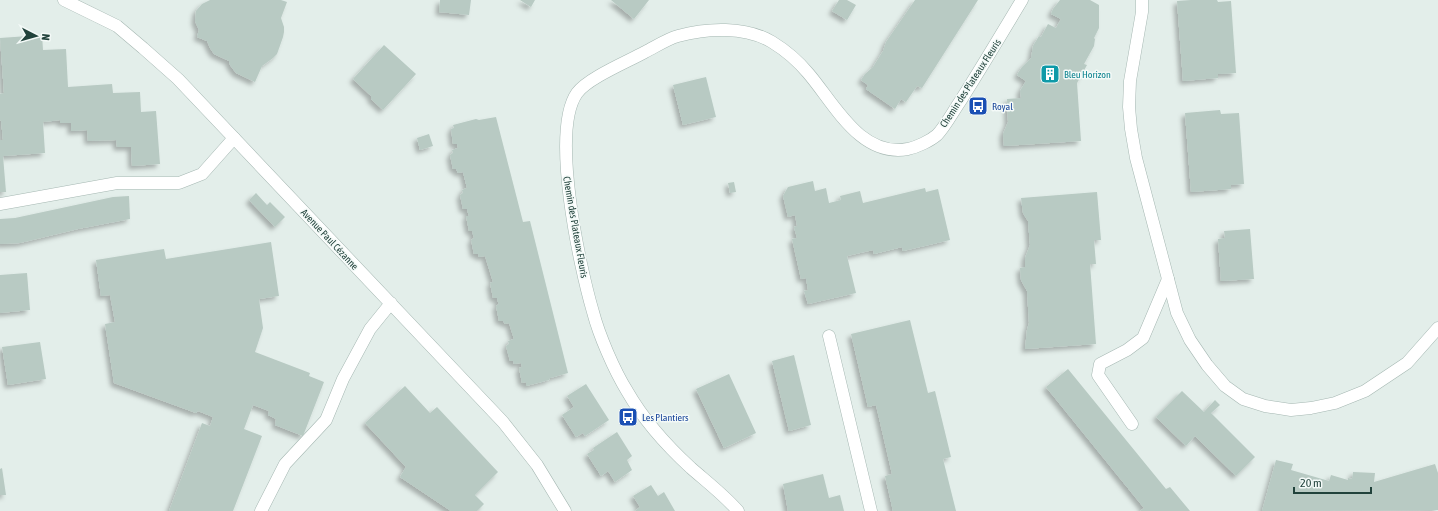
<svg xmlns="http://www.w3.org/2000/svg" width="1438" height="511" font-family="'Asap Condensed',sans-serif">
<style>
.building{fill:#b8cac3;filter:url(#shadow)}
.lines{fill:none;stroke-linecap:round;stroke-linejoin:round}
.lane-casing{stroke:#a5b7b2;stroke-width:13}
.street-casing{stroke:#a5b7b2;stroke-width:13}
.lane{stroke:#fff;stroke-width:12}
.street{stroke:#fff;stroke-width:12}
.labels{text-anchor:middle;stroke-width:3;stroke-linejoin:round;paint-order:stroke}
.culture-label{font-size:10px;fill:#0d838f;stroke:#f4faf8;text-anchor:start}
.street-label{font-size:10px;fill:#21423b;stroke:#f4faf8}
.transit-label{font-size:10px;fill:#164399;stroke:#f4faf8;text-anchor:start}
</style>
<defs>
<filter id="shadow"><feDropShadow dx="-3.5" dy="3.5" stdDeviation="2" flood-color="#0004"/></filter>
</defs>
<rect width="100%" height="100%" fill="#e3eeea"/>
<!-- building -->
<path class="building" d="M210 0H281L287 2 281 18 284 27V32L283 37 277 54 273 58 262 66 255 82 236 73 230 65 229 61 214 54 210 48 207 41 197 37 199 30 195 21 196 11 202 4Z
M440 0H471L469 15 439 12Z
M520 0H535L531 7Z
M611 0H649L634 19Z
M839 0H847L856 5 847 20 832 11Z
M915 0H978L922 88 917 86 906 102 901 99 895 109 866 89 868 85 861 80 865 74 873 67 883 51 886 42Z
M1060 0H1090L1099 5V28L1094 38 1095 39 1094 46 1084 64 1087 65 1077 83 1081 141 1004 146 1003 134 1008 122 1007 99 1021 98 1020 91 1026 81 1017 75 1018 73 1022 67 1031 58 1033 46 1039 36 1041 37 1048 24 1056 28 1061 19 1051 14 1053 9Z
M1191 0H1217L1218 2 1231 1 1236 73 1218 74V78L1183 81 1177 1Z
M42 35 43 50 66 49 68 87 112 84 113 93 140 92 141 112 156 111 160 164 132 166 131 147H117L116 140 88 141 87 130 71 131V123H60V120L43 122 45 153 3 156 6 192H0V140H3L1 120 0 121V94L4 93 0 38Z
M384 45 416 74 383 110 371 99V96L353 79Z
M706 77 716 117 683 125 673 85Z
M1220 110 1221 114 1239 113 1244 184 1231 185V189L1191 192 1185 113Z
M496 117 523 222 530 221 568 373 550 378 549 380 526 386V382L522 383 519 368 522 367 521 363 514 364 513 361H510L506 346 509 344 508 341 514 339 509 323 505 324 503 321H499L496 306 499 304 498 302 497 298H493L490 283 493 282 485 256 479 257 478 254H474L471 240 474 238 472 231H469L466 216H469L468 213 467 209H463L460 195 463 193 462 190 467 188 463 172 458 173 456 169H453L450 155 453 153 452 150 458 148 457 144H453L451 129 454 128 453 125 476 119 479 120Z
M429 134 433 146 420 150 417 138Z
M813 181 815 191 826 188 829 203 841 200 840 196 860 191 863 203 925 188 926 192 938 189 950 240 903 251 902 247 874 254 873 250 847 256 856 293 808 304 804 291 808 290 806 278 801 279 792 239 797 238 794 227 797 226 795 215 788 217 783 196 788 187Z
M734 182 736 192 730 193 728 183Z
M1097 192 1101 240H1094L1096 264H1090L1096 344 1025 349 1027 330 1029 323 1027 291 1021 280 1020 268 1025 267V258L1030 245 1028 221 1023 213 1021 198Z
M256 193 267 205 270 202 285 217 275 227 249 200Z
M129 196 130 219 78 229 20 243 0 244V219L15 218 113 197Z
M1250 229 1254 279 1221 281 1218 239 1225 238 1224 231Z
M271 242 279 296 259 299 263 328 255 352 310 373 309 376 324 382 303 436 275 425 276 419 268 415 269 411 253 405 244 429 262 436 233 511H169L202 423 210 426 213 417 198 411 196 413 114 383 105 324 115 322 110 295 101 296 96 260 164 249 166 259Z
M27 273 30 310 0 313V275Z
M910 320 928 393 935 391 951 457 943 459 956 511H893L885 476 892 474 876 405 868 407 851 334Z
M40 342 46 379 8 385 2 347Z
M794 355 811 425 789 431 772 361Z
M1068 369 1166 489 1170 487 1190 511H1140L1144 508 1046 387Z
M729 374 756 433 724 448 696 389Z
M586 384 609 420 585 436 583 433 576 437 562 415 574 407 567 396Z
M405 386 430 413 437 407 498 472 475 495 484 504 477 511H451L400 477 406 467 365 423Z
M1182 391 1204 412 1215 400 1220 405 1211 413 1255 457 1236 476 1195 436 1186 446 1156 417Z
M617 432 632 456 627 460 632 470 615 482 608 471 601 476 587 454 594 450 593 448Z
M1276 460 1293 464 1291 470 1329 481 1331 475 1348 480V478L1352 479 1353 472 1375 473 1374 482 1435 464 1438 473V510L1262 511Z
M2 468 6 495H0V469Z
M823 474 829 498 840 495 844 511H788L783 484Z
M651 485 658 496 664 492 675 511H635L640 507 633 496Z"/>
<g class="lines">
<!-- lane casing -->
<g class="lane-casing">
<path id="lane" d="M0 204 117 183H179L202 174 234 138
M829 336 871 511
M1132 424 1098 375 1100 364 1127 350 1143 338 1168 279"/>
</g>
<!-- street casing -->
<g class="street-casing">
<path id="street" d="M64 0 117 26 143 48 178 79 503 422 537 465 565 511
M1142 0V12L1130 81 1129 107 1131 129 1136 158 1177 313 1190 340 1207 365 1225 386 1243 399 1265 406 1291 410 1311 408 1335 403 1365 391 1407 363 1438 328
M261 511 285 464 326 420 343 379 370 329 391 303
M738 511C724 495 707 482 691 468 667 446 643 419 627 391 614 370 599 335 593 312 580 268 550 131 577 93 588 78 627 62 645 52 655 47 667 39 678 36 707 28 745 26 772 42 785 50 798 61 808 73 834 103 860 158 908 149 917 147 930 141 937 135 945 127 954 110 961 100 982 67 1002 33 1022 0"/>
</g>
<!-- lane -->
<use href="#lane" class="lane"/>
<!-- street -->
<use href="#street" class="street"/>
</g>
<!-- icons -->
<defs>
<g id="building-square" transform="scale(1)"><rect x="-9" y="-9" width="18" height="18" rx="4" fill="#0f9aa8" stroke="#f4faf8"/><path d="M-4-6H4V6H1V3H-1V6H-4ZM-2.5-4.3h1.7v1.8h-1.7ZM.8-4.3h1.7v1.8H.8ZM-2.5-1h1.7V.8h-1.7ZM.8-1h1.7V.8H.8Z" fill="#fff"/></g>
<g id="bus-square" transform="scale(1)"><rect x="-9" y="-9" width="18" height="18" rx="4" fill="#1a4fb4" stroke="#f4faf8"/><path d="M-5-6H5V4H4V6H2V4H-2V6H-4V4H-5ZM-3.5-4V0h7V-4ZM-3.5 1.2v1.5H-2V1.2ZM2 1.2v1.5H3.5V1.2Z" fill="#fff"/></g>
</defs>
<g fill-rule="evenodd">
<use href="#building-square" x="1050" y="74"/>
<use href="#bus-square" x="978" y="106"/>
<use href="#bus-square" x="628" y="417"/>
</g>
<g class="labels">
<!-- culture labels -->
<g class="culture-label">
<text x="1064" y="78">Bleu Horizon</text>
</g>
<!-- street labels -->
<g class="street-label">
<text transform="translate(970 83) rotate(-57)" y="4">Chemin des Plateaux Fleuris</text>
<text transform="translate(576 227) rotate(80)" y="4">Chemin des Plateaux Fleuris</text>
<text transform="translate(330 239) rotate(47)" y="4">Avenue Paul Cézanne</text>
</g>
<!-- transit labels -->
<g class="transit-label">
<text x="992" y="110">Royal</text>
<text x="642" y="421">Les Plantiers</text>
</g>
</g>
<!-- north arrow -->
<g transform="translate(36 36) rotate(96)" stroke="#f4faf8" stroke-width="3" paint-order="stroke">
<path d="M0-3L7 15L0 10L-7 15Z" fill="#21423b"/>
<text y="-6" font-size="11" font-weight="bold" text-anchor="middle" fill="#21423b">N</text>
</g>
<!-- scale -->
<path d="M1294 487v6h77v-6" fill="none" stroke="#21423b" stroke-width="2"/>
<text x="1300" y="487" font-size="12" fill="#21423b" stroke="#f4faf8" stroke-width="3" paint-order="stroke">20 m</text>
</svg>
